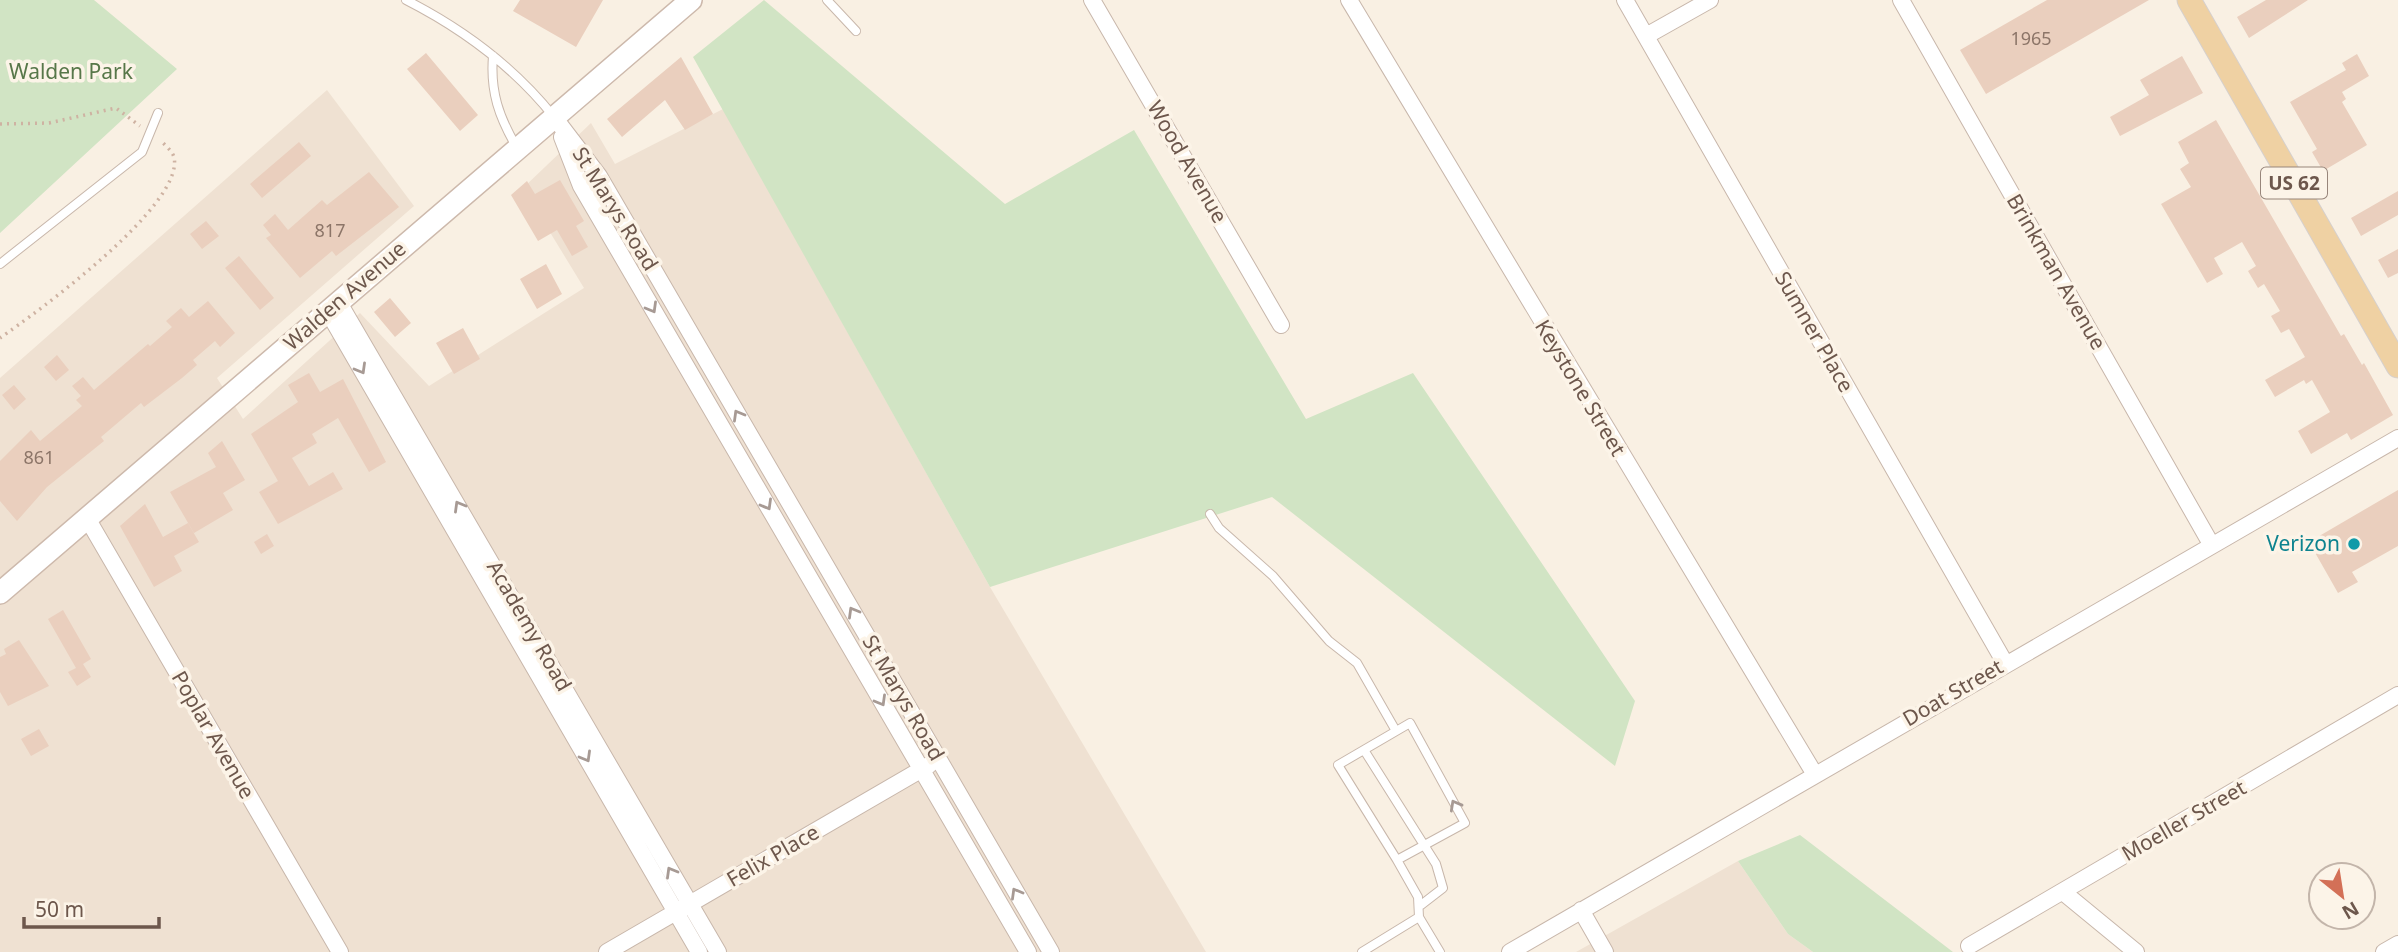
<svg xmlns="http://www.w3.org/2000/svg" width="2398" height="952" font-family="'Noto Sans',sans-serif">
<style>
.residential{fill:#efe1d2}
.green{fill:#d1e4c4}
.building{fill:#eacfbe}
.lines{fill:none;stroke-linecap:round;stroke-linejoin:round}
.service-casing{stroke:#c8b7ab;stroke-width:10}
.minor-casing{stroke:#c8b7ab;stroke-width:18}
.secondary-casing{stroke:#cdb9ac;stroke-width:24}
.primary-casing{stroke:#d6d0cd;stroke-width:25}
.path{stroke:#ceb2a2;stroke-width:3.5;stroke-dasharray:2 5;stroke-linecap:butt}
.service{stroke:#fff;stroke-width:8}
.minor{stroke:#fff;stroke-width:16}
.secondary{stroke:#fff;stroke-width:21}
.primary{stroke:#efd1a3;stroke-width:23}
.oneway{stroke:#a79a94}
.culture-dot{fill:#0f9aa8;stroke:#fcf4e8;stroke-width:2.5}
.labels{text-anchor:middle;stroke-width:7;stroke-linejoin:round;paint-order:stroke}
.number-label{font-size:18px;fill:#8c7568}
.shield{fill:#fcf4e8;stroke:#98867b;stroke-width:2}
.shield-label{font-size:19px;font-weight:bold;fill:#6d574c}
.park-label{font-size:21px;fill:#577749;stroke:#fcf4e8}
.street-label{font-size:21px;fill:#6d574c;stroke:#fcf4e8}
.culture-label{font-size:21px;fill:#0d838f;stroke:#fcf4e8;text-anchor:end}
</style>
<rect width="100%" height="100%" fill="#f9f0e3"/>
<!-- residential -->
<path class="residential" d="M327 90 414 206 217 378 243 419 360 313 429 386 584 288 523 188 591 123 615 164 723 109 990 587 1206 952H0V378Z
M1738 861 1788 934 1813 952H1576Z"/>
<!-- green -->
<path class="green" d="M0 0H94L177 69 0 233Z
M764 0 1005 204 1134 130 1306 419 1413 373 1635 701 1615 766 1272 497 990 587 693 57Z
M1800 835 1953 952H1813L1788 934 1738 861Z"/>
<!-- building -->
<path class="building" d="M520 0H603L576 47 513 11Z
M2047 0H2149L1986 94 1960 50Z
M2266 0H2308L2249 38 2237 17Z
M426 53 478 115 460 131 407 69Z
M2357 54 2369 76 2342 92 2346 99 2342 102 2367 145 2323 171 2312 152 2317 149 2290 102 2346 70 2342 63Z
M2182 56 2203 93 2120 136 2110 117 2149 95 2140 80Z
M681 57 713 114 685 130 665 100 622 137 607 119Z
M2216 120 2341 336 2344 334 2362 365 2364 363 2393 415 2351 440 2347 433 2311 454 2298 431 2330 412 2312 380 2306 384 2304 380 2275 397 2265 380 2305 357 2289 329 2281 333 2271 316 2280 311 2264 284 2258 288 2248 271 2256 266 2242 242 2214 258 2223 274 2207 283 2161 204 2191 187 2180 169 2189 163 2178 142Z
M299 142 311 156 262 198 250 184Z
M369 172 399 207 336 256 332 251 300 278 266 238 271 235 263 225 275 214 288 230 322 200 327 205Z
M560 180 584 221 576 226 588 247 572 256 557 230 538 241 511 195 527 181 535 194Z
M2398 191V215L2361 236 2351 218Z
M206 221 219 236 202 249 190 234Z
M2398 249V273L2388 278 2378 260Z
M239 256 274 298 260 310 225 268Z
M546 264 562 294 537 309 520 279Z
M390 298 411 323 395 337 374 312Z
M208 301 235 333 220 347 215 341 193 360 197 365 182 378 144 407 141 403 101 437 104 441 47 487 17 521 0 501V461L31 430 40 441 82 406 76 400 81 396 72 386 83 377 94 390 148 344 150 346 172 327 166 321 181 308 189 317Z
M463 328 480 359 454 374 436 343Z
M57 355 69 370 56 381 44 367Z
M309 373 320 392 343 379 386 462 369 472 338 418 312 434 317 443 292 458 309 486 333 472 343 489 278 524 259 492 278 481 251 434 298 402 288 385Z
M14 385 26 399 14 410 2 395Z
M222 441 245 480 223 493 233 510 194 533 170 492 216 467 208 453Z
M2398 490V546L2352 572 2358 582 2338 593 2309 542Z
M145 504 163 537 188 523 199 542 174 556 182 571 154 587 120 526Z
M267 534 274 546 261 554 254 542Z
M63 610 91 659 83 664 91 677 77 686 68 672 76 668 48 619Z
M19 640 49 686 8 706 0 692V657L6 654 4 649Z
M39 729 49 746 31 756 21 739Z"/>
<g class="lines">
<!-- service casing -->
<g class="service-casing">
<path id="service" d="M406 0C463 29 514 67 554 117
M827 0 856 31
M493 56C490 92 499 117 517 148
M0 264 142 152 158 113
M1210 514 1219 528 1273 576 1329 641 1357 663 1396 731
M1364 750 1436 864 1443 888 1421 905
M1397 860 1338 765 1410 723 1465 823 1397 860 1418 897 1419 917
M1362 952 1419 917 1440 952"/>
</g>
<!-- minor casing -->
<g class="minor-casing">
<path id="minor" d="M1092 0 1281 325
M1349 0 1814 773
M1625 0 2005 663
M1901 0 2211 544
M1646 36 1710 0
M554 117 599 176 1051 952
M562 137 581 186 1028 952
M338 301 718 952
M327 310 699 952
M87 518 340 952
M2063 892 2136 952
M1581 910 1605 952
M1969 946 2398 695
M607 952 929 765
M1510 952 2398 438
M2384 952 2398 944"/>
</g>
<!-- secondary casing -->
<g class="secondary-casing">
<path id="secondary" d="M0 593 691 0"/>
</g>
<!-- primary casing -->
<g class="primary-casing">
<path id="primary" d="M2189 0 2398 366"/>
</g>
<!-- path -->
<path class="path" d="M0 124 49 123 116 108 140 126
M0 338C36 313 185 205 174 157 172 151 166 146 161 141"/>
<!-- service -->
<use href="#service" class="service"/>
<!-- minor -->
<use href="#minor" class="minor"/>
<!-- secondary -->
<use href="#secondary" class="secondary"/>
<!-- primary -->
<use href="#primary" class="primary"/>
</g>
<!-- one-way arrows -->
<defs><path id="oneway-chevron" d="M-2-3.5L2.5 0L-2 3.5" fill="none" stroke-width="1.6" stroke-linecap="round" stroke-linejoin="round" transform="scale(1.75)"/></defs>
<g class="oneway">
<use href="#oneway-chevron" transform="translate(652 308) rotate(60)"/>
<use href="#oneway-chevron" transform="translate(361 369) rotate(60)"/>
<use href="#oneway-chevron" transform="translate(738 415) rotate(-120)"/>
<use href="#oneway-chevron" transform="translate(767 505) rotate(60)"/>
<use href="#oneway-chevron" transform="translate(459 506) rotate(-120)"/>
<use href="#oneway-chevron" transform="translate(853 612) rotate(-120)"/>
<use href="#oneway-chevron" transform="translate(881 701) rotate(60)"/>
<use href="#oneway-chevron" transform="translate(586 757) rotate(60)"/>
<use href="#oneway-chevron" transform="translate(1455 805) rotate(-119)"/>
<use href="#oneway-chevron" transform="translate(671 872) rotate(-120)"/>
<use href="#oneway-chevron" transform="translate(1016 893) rotate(-120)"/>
</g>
<!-- markers -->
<circle class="culture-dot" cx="2354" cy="544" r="7"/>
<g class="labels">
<!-- number labels -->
<g class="number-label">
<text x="2031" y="45">1965</text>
<text x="330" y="237">817</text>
<text x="39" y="464">861</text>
</g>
<!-- shield labels -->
<rect class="shield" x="2261" y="167.5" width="66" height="31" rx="5"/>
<g class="shield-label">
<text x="2294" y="190">US 62</text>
</g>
<!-- park labels -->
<g class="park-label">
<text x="71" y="79">Walden Park</text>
</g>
<!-- street labels -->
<g class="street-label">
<text transform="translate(1187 162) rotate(60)" y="7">Wood Avenue</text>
<text transform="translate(615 209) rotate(58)" y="7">St Marys Road</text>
<text transform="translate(2056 272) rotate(60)" y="7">Brinkman Avenue</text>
<text transform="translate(345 296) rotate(-41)" y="7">Walden Avenue</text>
<text transform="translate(1814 332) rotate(60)" y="7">Sumner Place</text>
<text transform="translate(1580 388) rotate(59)" y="7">Keystone Street</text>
<text transform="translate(529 626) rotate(60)" y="7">Academy Road</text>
<text transform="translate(1953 693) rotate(-30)" y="7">Doat Street</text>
<text transform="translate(903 698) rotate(60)" y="7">St Marys Road</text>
<text transform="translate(213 735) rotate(60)" y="7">Poplar Avenue</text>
<text transform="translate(2184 821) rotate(-30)" y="7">Moeller Street</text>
<text transform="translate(773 856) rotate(-30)" y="7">Felix Place</text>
</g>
<!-- culture labels -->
<g class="culture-label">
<text x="2340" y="551">Verizon</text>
</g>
</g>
<!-- north arrow -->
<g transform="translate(2342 896) rotate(150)"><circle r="33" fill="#fcf4e8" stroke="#c3b5aa" stroke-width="2"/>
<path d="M0-5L12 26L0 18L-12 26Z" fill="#d37057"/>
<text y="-10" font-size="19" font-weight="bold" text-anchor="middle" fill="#6d574c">N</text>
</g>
<!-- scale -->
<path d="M24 917v10h135v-10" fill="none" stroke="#6d574c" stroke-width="3.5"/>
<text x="35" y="917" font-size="21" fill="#6d574c" stroke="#fcf4e8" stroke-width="5" paint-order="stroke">50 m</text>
</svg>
